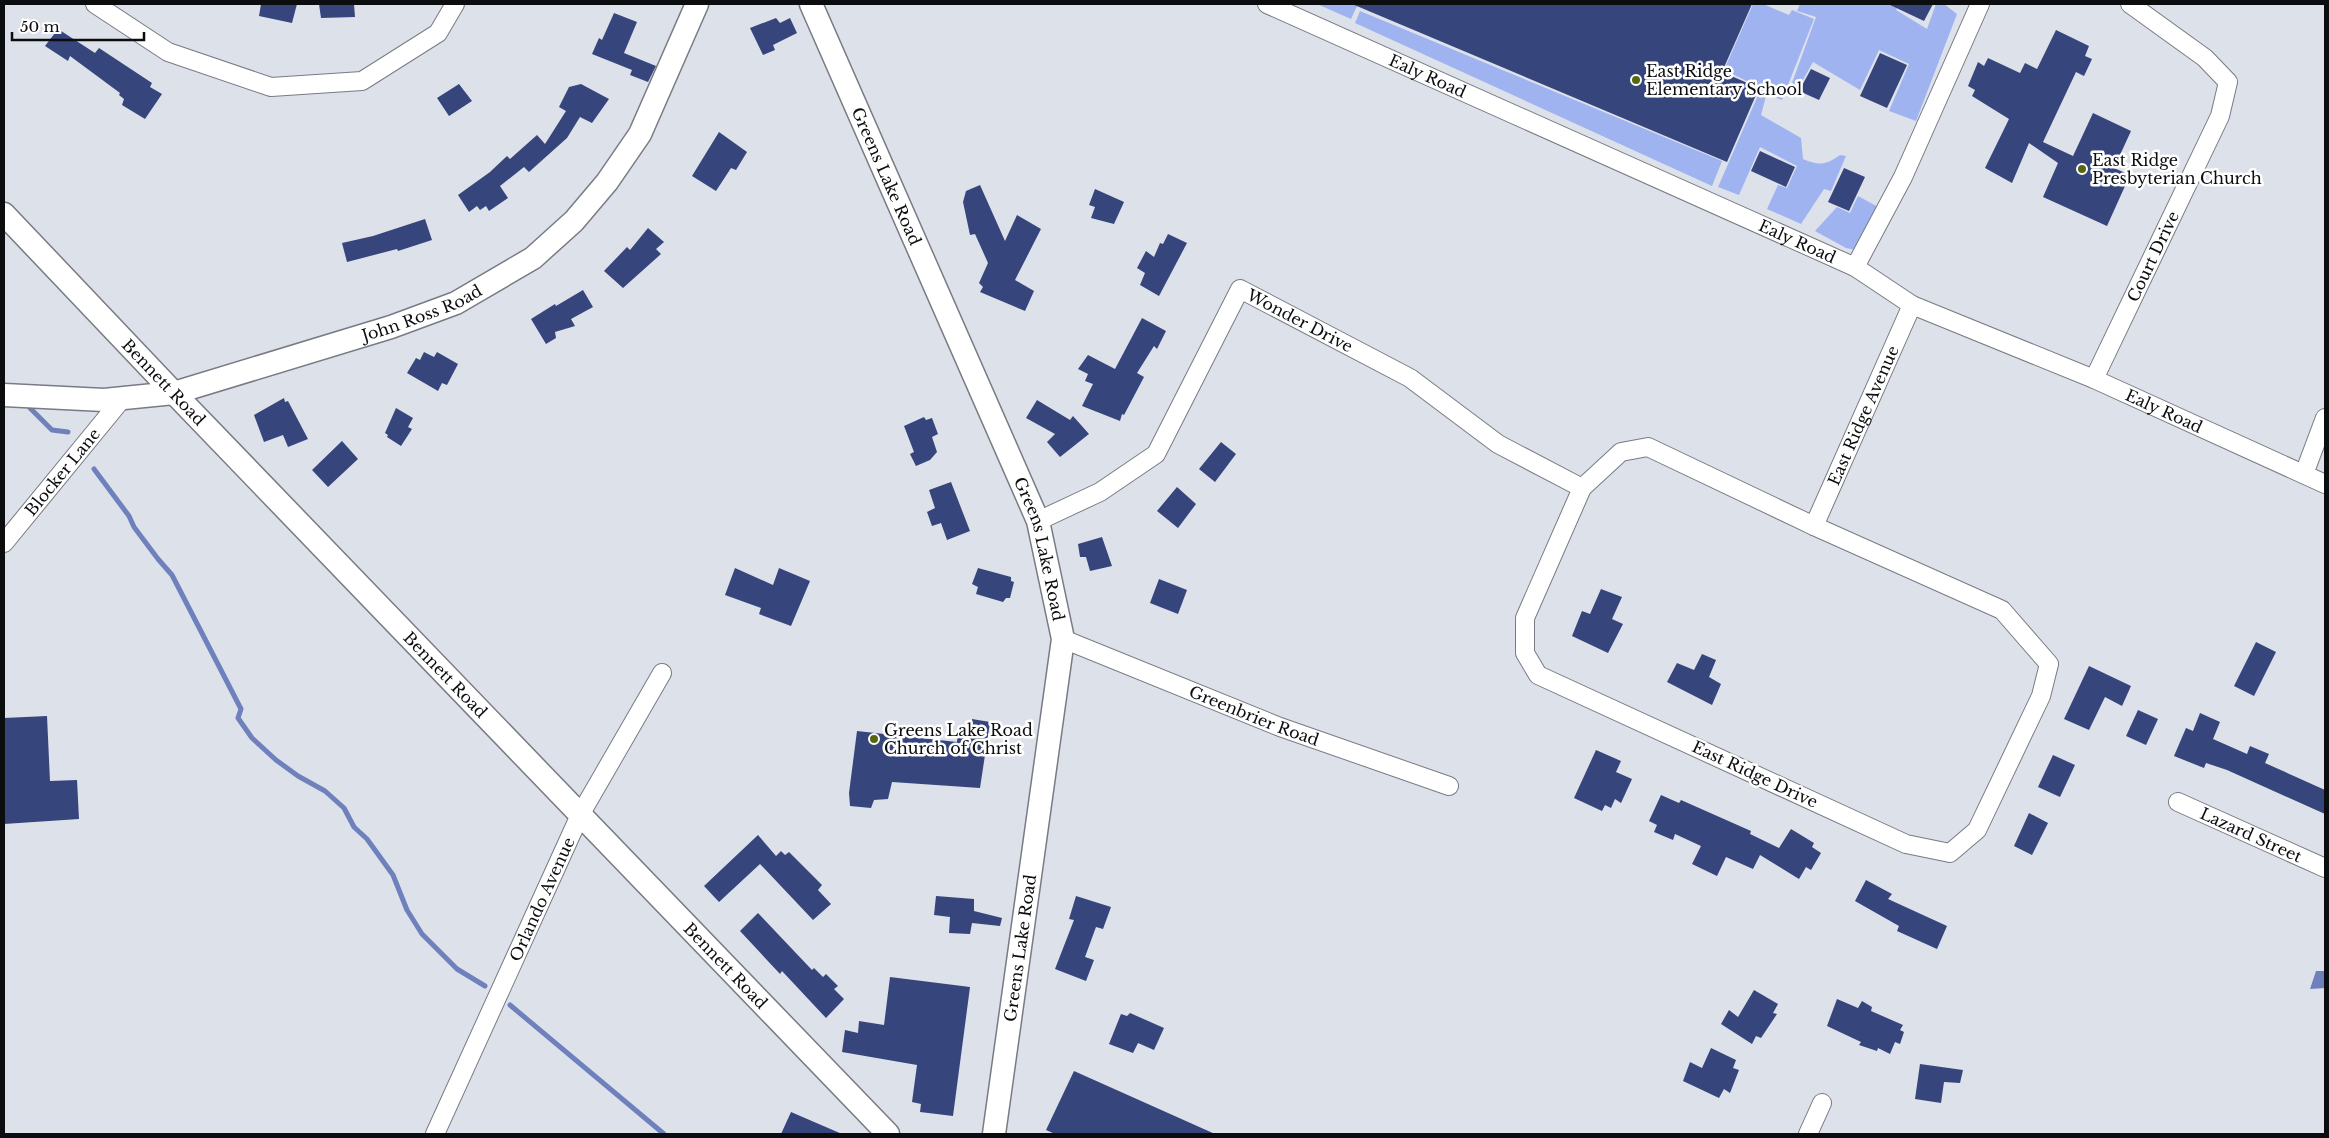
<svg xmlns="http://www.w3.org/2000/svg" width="2329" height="1138" font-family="'Libre Baskerville',serif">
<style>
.green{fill:#9fb3f0}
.water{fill:#6e81bd}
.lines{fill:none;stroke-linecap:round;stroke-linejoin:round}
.stream{stroke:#6e81bd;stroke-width:5}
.building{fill:#36457c}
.minor-casing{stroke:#787b83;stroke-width:20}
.tertiary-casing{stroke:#787b83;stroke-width:25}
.minor{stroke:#fff;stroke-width:18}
.tertiary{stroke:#fff;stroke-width:22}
.poi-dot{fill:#576710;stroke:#fff;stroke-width:2}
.labels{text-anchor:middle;stroke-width:5;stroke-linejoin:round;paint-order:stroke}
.poi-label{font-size:16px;fill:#0c0d0f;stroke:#fff;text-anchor:start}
.street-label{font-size:16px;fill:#0c0d0f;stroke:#fff}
</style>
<rect width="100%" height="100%" fill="#dde1ea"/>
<!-- green -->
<path class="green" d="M1317 4H1358L1351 19Z
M1753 4H1763L1789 15 1792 10 1814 19 1782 100 1758 91 1759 87 1724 70Z
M1800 4H1899L1896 10 1927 29 1936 4H1944L1957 14 1916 121 1889 111 1909 64 1879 50 1860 90 1813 62 1799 87 1792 83 1816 17 1797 11Z
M1360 11 1722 161 1712 186 1355 23Z
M1759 93 1766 96 1761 115 1801 138 1803 159C1819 166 1826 165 1840 155L1846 156 1831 191 1824 189 1801 224 1767 209 1778 185 1787 188 1797 166 1760 147 1739 195 1718 187Z
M1858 196 1880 208 1856 250 1846 248 1815 231 1837 207 1850 213Z"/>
<!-- water -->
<path class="water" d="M2316 971H2325V988L2310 989Z"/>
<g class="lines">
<!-- stream -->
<path class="stream" d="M30 408 52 430 68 432
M94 469 129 516 134 527 158 559 172 575 241 709 238 718 252 738 276 760 298 776 325 791 344 808 354 827 367 839 393 875 407 910 422 934 457 969 485 986
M510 1005 664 1134"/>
</g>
<!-- building -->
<path class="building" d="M261 4H297L292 23 259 16Z
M319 4H354L355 17 321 18Z
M1352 4H1752L1722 72 1759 88 1727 162Z
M1888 4H1933L1924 21Z
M614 13 637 22 624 53 656 66 648 82 630 75 632 70 592 54 599 38 602 40Z
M776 18 780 23 790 18 797 33 773 45 775 50 763 55 750 28Z
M58 29 95 53 99 48 152 83 150 87 162 94 145 119 122 105 124 99 119 95 120 93 70 56 68 61 45 46Z
M2056 30 2089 46 2085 56 2092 59 2084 76 2076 72 2043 142 2073 156 2093 113 2131 131 2114 168 2130 175 2107 226 2043 197 2058 163 2029 143 2012 183 1985 168 2009 119 1972 96 1975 90 1968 86 1978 62 1984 66 1988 58 2020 73 2025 63 2037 69Z
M1880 53 1907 65 1887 108 1860 96Z
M1811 69 1830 78 1819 100 1799 91Z
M459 84 472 101 449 116 437 98Z
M581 84 609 99 592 123 580 117 567 138 529 172 524 167 500 186 508 198 489 211 486 206 480 210 477 206 469 212 458 195 490 172 507 156 510 159 537 135 545 144 566 111 559 107 569 87Z
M719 132 747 152 736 170 731 168 716 191 692 176Z
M1760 151 1795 167 1786 187 1751 171Z
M1844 168 1865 177 1849 211 1828 202Z
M980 185 1005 241 1017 215 1041 229 1015 280 1034 291 1025 311 980 292 983 287 979 283 988 263 975 234 970 235 963 202 966 191Z
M1095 189 1124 202 1114 224 1091 218 1095 207 1089 205Z
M425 219 432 240 398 251 397 249 347 262 342 243 373 236Z
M648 228 664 242 656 249 661 254 623 288 604 271 627 247 630 250Z
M1168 234 1187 243 1159 296 1140 285 1145 273 1137 268 1146 251 1154 257 1160 243 1163 244Z
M583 290 593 307 571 319 575 326 555 332 556 338 546 344 531 319 555 304 556 306Z
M1142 318 1166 331 1157 349 1154 346 1137 373 1144 377 1124 415 1122 414 1120 421 1082 406 1093 384 1085 381 1088 374 1078 369 1088 355 1115 369Z
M424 352 434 357 437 352 458 364 447 385 442 383 438 391 407 373 416 358 420 360Z
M284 398 285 402 288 401 308 439 288 447 283 435 264 442 254 415Z
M1037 400 1070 420 1073 416 1089 434 1060 457 1047 442 1055 434 1026 418Z
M396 408 413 418 408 427 412 429 401 446 387 437 388 435 385 433Z
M924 417 926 420 932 418 938 434 932 437 937 452 930 460 916 466 910 454 914 452 904 426Z
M342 441 358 459 328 487 312 470Z
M1221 442 1236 454 1215 482 1199 469Z
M951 482 970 531 947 540 941 523 932 526 927 512 935 508 929 490Z
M1177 487 1196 504 1178 528 1157 511Z
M1102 537 1112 566 1090 571 1086 557H1080L1078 544Z
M735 568 773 585 779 568 810 581 791 626 759 614 761 608 725 595Z
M978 568 1011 577V581L1014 582 1010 598H1006L1003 602 976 594 978 587 972 584Z
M1159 579 1187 590 1178 614 1150 603Z
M1601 589 1622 597 1612 619 1623 624 1608 653 1572 636 1582 611 1590 614Z
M2256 642 2276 652 2254 696 2234 686Z
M1702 654 1716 660 1709 677 1721 684 1712 705 1667 682 1677 663 1694 670Z
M2089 666 2131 686 2122 706 2105 697 2089 730 2064 719Z
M2138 710 2158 719 2146 745 2126 736Z
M2200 713 2220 722 2213 739 2247 754 2250 746 2269 754 2265 763 2325 790V814L2227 770 2206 763 2204 768 2174 756 2186 728 2193 731Z
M47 716 50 781 77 780 79 819 4 824V718Z
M972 719 990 722 980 788 892 782 888 799 874 800 871 808 850 806 849 793 857 731 957 742 958 732 972 734Z
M1596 750 1621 761 1616 772 1632 779 1621 803 1615 799 1611 808 1605 805 1602 811 1574 798Z
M2053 755 2075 765 2060 797 2038 787Z
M1661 795 1679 803 1681 800 1751 831 1750 834 1779 848 1791 829 1814 843 1812 847 1821 853 1811 870 1806 867 1799 879 1760 855 1753 869 1726 857 1717 876 1692 864 1701 846 1675 834 1673 840 1654 832 1657 825 1649 821Z
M2029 813 2048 823 2032 855 2014 846Z
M758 835 776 856 781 851 785 855 789 852 822 885 818 890 831 904 813 920 760 864 719 902 704 886Z
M1866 880 1892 894 1888 899 1947 926 1937 949 1897 931 1899 926 1855 901Z
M936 896 974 899V911L1002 918 1000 926 972 923 970 934 949 933 950 917 934 915Z
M1076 896 1111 907 1103 929 1096 927 1085 957 1094 960 1086 981 1055 969 1074 920 1069 919Z
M758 913 812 970 814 968 823 977 826 974 838 986 834 989 844 999 826 1018 782 971 780 974 740 931Z
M890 977 970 987 953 1116 920 1112 921 1104 912 1102 917 1065 842 1052 845 1030 858 1033 859 1021 884 1025Z
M1754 990 1778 1004 1773 1013 1777 1014 1761 1038 1756 1036 1752 1044 1721 1024 1729 1010 1738 1017Z
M1837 999 1858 1008 1862 1001 1872 1007 1871 1011 1903 1025 1900 1030 1904 1032 1900 1044 1895 1042 1890 1054 1878 1048 1877 1051 1859 1045 1861 1042 1827 1026Z
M1130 1013 1164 1028 1154 1050 1138 1043 1133 1053 1109 1044 1121 1014 1127 1016Z
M1711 1048 1736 1060 1733 1068 1739 1070 1730 1093 1724 1089 1719 1098 1683 1081 1690 1062 1702 1068Z
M1920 1064 1963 1070 1960 1083 1944 1082 1941 1103 1915 1099Z
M1074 1071 1215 1134H1055L1046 1130Z
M791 1112 842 1134H781Z"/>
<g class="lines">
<!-- minor casing -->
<g class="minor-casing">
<g id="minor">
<path d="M95 4 168 52 271 87 362 81 438 33 455 4"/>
<path id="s1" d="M1267 4 1855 267 1912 305 2094 379 2325 484"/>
<path d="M1855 267 1903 177 1980 4"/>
<path id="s2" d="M2094 379 2220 116 2228 82 2205 58 2130 4"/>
<path d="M1648 447 1814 526 2002 610 2049 664 2041 696 1977 830 1950 853 1906 844 1538 675 1525 653V618L1582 488 1621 452Z"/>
<path d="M2304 474 2325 418"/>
<path id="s3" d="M1038 521 1100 492 1156 454 1240 289 1410 378 1498 444 1582 488"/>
<path id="s4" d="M1814 526 1912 305"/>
<path id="s5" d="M4 543 122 399"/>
<path id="s6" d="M1063 639 1280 727 1449 786"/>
<path id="s7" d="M2178 802 2325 868"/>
<path id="s8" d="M435 1134 580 815 662 673"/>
<path d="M1808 1134 1822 1103"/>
</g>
</g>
<!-- tertiary casing -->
<g class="tertiary-casing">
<g id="tertiary">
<path id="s9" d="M811 4 1038 521 1063 639 994 1134"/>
<path id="s10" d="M4 214 174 393 888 1134"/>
<path id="s11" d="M4 395 104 400 174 393 391 327 456 303 533 258 574 221 607 182 640 134 697 4"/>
</g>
</g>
<!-- minor -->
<use href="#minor" class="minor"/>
<!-- tertiary -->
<use href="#tertiary" class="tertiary"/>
</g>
<!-- markers -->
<g class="poi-dot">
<circle cx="1636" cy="80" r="5"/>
<circle cx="2082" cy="169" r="5"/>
<circle cx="874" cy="739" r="5"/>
</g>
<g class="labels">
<!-- poi labels -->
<g class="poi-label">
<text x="1646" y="77">East Ridge<tspan x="1646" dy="18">Elementary School</tspan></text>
<text x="2092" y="166">East Ridge<tspan x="2092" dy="18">Presbyterian Church</tspan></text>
<text x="884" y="736">Greens Lake Road<tspan x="884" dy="18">Church of Christ</tspan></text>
</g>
<!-- street labels -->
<g class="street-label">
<text dy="6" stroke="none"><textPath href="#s1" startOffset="176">Ealy Road</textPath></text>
<text dy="6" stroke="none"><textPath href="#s9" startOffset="188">Greens Lake Road</textPath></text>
<text dy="6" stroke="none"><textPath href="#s1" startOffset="581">Ealy Road</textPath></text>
<text dy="6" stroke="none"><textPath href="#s2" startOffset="136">Court Drive</textPath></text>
<text dy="6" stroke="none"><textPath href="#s11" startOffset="431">John Ross Road</textPath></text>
<text dy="6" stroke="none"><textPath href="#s3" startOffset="389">Wonder Drive</textPath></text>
<text dy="6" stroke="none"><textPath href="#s10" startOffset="232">Bennett Road</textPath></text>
<text dy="6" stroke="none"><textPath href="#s1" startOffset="986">Ealy Road</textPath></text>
<text dy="6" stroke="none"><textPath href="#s4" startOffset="121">East Ridge Avenue</textPath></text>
<text dy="6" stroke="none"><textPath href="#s5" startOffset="92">Blocker Lane</textPath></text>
<text dy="6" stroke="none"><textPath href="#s9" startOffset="592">Greens Lake Road</textPath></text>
<text dy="6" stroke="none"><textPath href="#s10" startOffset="638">Bennett Road</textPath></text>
<text dy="6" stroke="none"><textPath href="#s6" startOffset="206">Greenbrier Road</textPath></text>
<text transform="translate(1755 774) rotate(25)" y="6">East Ridge Drive</text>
<text dy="6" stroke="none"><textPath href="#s7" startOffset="80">Lazard Street</textPath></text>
<text dy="6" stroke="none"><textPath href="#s8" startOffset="258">Orlando Avenue</textPath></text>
<text transform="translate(1020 948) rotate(-82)" y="6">Greens Lake Road</text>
<text dy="6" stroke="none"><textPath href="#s10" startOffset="1042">Bennett Road</textPath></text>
</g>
</g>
<!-- border -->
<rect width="2329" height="1138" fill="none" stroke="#0c0d0f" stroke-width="10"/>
<!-- scale -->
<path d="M12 32v8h132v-8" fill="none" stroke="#0c0d0f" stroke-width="2.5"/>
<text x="20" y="32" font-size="15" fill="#0c0d0f" stroke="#ffffff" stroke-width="4" paint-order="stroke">50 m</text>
</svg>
